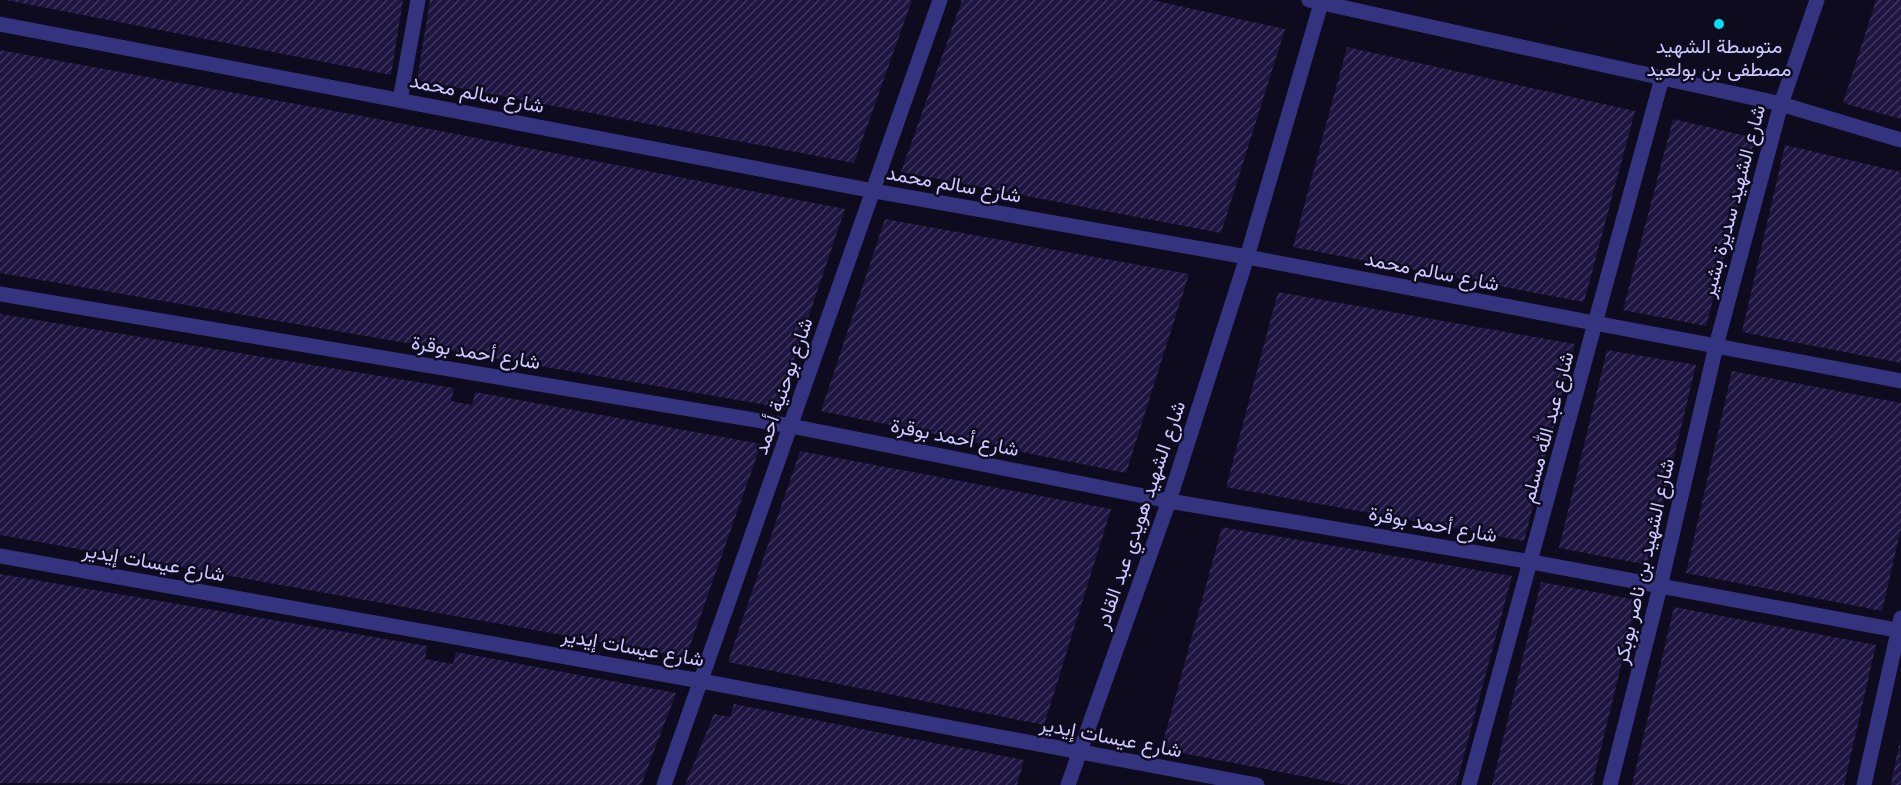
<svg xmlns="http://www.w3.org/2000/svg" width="1901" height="785" font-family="'Noto Sans',Vazirmatn,sans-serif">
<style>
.building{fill:url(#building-hatch)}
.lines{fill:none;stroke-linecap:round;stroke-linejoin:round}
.minor{stroke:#343380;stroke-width:15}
.poi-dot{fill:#00e0f3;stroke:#0e0b1e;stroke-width:2}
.labels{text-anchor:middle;stroke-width:5;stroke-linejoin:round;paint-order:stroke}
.poi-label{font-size:20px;fill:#cdc8ff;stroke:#0e0b1e}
.street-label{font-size:20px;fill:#cdc8ff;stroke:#0e0b1e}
</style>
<defs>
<pattern id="building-hatch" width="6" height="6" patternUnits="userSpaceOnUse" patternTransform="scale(1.5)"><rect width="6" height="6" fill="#1e1640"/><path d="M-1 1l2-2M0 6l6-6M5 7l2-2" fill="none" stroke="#3e365d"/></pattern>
</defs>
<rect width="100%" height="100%" fill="#0e0b1e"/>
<!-- building -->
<path class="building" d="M6 0H403L391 75Z
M430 0H912L854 163 417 80Z
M962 0H1152L1285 29 1221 233 901 172Z
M1876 0H1901V119L1843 103Z
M1347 47 1635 111 1584 302 1293 247Z
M0 50 378 119 845 209 778 407 0 273Z
M1673 119 1755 138 1706 326 1623 310Z
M1785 145 1901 172V363L1742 332Z
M885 219 1189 274 1126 473 821 411Z
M1278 292 1575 344 1524 541 1226 487Z
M0 314 454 388 451 401 472 405 475 392 761 444 686 657 0 535Z
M1607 350 1696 365 1648 565 1559 548Z
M1732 371 1901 403V528L1882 611 1686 573Z
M800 451 1111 509 1044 725 728 662Z
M1222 527 1512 576 1456 785H1348L1161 749Z
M0 574 427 646 425 659 453 664 456 652 676 693 641 785 0 783Z
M1541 582 1637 600 1592 785H1492Z
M1674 607 1876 645 1844 785H1632Z
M734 704 882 733 1024 760 1017 785H685L714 714 730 717Z
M1900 741 1901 785H1891L1894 769Z"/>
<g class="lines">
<!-- minor -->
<path class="minor" d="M1309 0 1781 104 1901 140
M0 24 874 191 1247 257 1901 381
M400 100 418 0
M0 294 791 426 1169 501 1532 562 1901 631
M0 556 701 681 1257 785
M664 785 940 0
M1068 785 1169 501 1247 257 1322 0
M1469 785 1662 78
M1610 785 1660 587 1716 346 1781 104 1817 0
M1864 785 1901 618"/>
</g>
<!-- markers -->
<circle class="poi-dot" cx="1719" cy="24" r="6"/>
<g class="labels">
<!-- poi labels -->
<g class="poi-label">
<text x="1719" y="53">متوسطة الشهيد<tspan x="1719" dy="23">مصطفى بن بولعيد</tspan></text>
</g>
<!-- street labels -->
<g class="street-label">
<text transform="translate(477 93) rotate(11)" y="7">شارع سالم محمد</text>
<text transform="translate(954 184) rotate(10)" y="7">شارع سالم محمد</text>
<text transform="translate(1733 201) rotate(-75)" y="7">شارع الشهيد سديرة بشير</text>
<text transform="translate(1432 271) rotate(11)" y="7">شارع سالم محمد</text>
<text transform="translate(476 352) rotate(9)" y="7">شارع أحمد بوقرة</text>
<text transform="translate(783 386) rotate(-71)" y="7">شارع بوحنية أحمد</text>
<text transform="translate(1547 427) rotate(-75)" y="7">شارع عبد الله مسلم</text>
<text transform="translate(955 437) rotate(11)" y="7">شارع أحمد بوقرة</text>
<text transform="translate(1140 515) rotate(-71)" y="7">شارع الشهيد هويدي عبد القادر</text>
<text transform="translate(1433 524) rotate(10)" y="7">شارع أحمد بوقرة</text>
<text transform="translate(1644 561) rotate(-77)" y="7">شارع الشهيد بن ناصر بوبكر</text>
<text transform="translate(154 562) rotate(10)" y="7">شارع عيسات إيدير</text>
<text transform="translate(633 647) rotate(10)" y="7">شارع عيسات إيدير</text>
<text transform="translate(1111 737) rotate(11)" y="7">شارع عيسات إيدير</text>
</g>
</g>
</svg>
